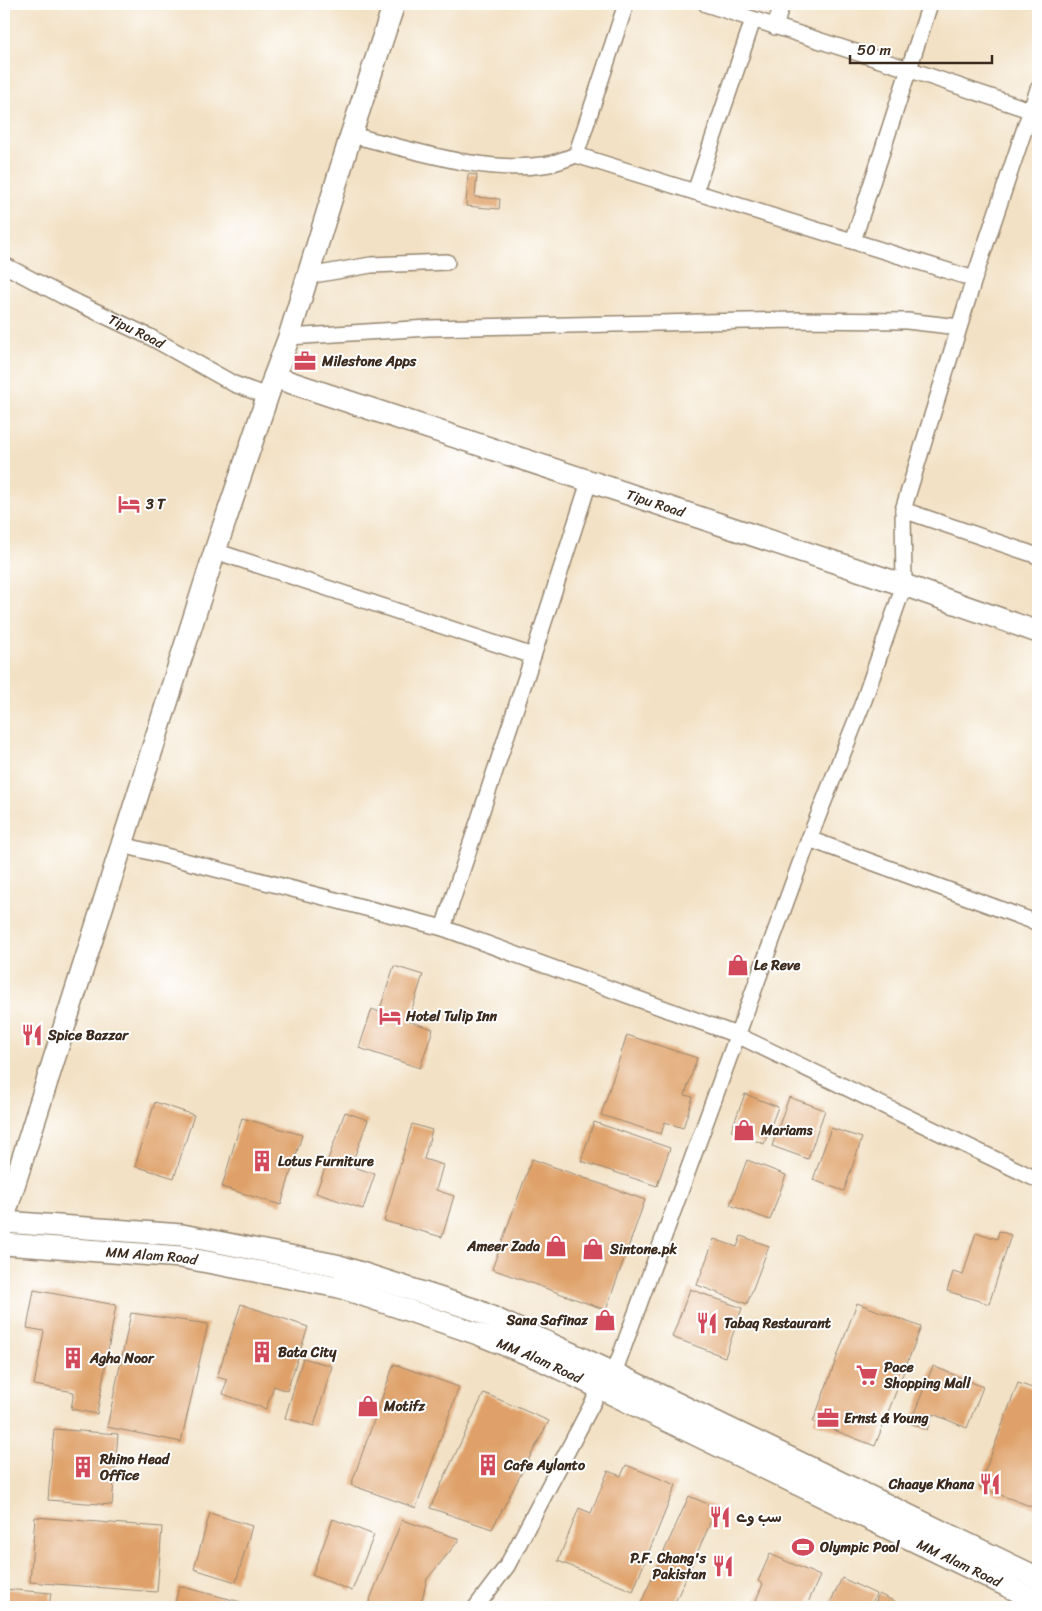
<svg xmlns="http://www.w3.org/2000/svg" width="1042" height="1611" font-family="Sriracha,'Playpen Sans Arabic',sans-serif">
<style>
.building{fill:#dfa169}
.lines{fill:none;stroke-linecap:round;stroke-linejoin:round}
.street-casing{stroke:#968671;stroke-width:18}
.secondary-casing{stroke:#968671;stroke-width:24}
.street{stroke:#fff;stroke-width:15}
.secondary{stroke:#fff;stroke-width:21}
.labels{text-anchor:middle;stroke-width:4;stroke-linejoin:round;paint-order:stroke}
.street-label{font-size:14px;fill:#3b2a1e;stroke:#fff}
.poi-label{font-size:14px;font-weight:bold;fill:#3b2a1e;stroke:#fff;text-anchor:start}
</style>
<rect width="100%" height="100%" fill="#fff"/>
<filter id="ink" filterUnits="userSpaceOnUse"><feTurbulence type="fractalNoise" baseFrequency=".02" numOctaves="2"/><feDisplacementMap in="SourceGraphic" scale="10" xChannelSelector="R" yChannelSelector="G"/><feConvolveMatrix kernelMatrix="1 2 1 2 8 2 1 2 1" color-interpolation-filters="sRGB"/></filter>
<filter id="wash" filterUnits="userSpaceOnUse"><feTurbulence type="fractalNoise" baseFrequency=".0096" numOctaves="4" result="noise"/><feDisplacementMap in="SourceGraphic" scale="20" xChannelSelector="R" yChannelSelector="G"/><feGaussianBlur stdDeviation="1.12" result="paint"/><feColorMatrix in="noise" values="0 0 0 0 0 0 0 0 0 0 0 0 0 0 0 0 0 1.4 0 .05"/><feComposite in="paint" operator="in"/></filter>
<g filter="url(#wash)">
<rect width="100%" height="100%" fill="#f2e1c4"/>
<g id="blocks">
<!-- building -->
<path class="building" d="M468 174 477 175 475 197 500 199 499 209 466 206Z
M394 966 423 975 408 1021 433 1029 420 1068 359 1048 372 1009 379 1012Z
M627 1035 697 1058 685 1095 693 1097 683 1128 665 1122 661 1134 601 1115Z
M745 1094 778 1107 764 1144 731 1131Z
M789 1097 825 1110 808 1159 772 1146Z
M155 1102 194 1115 174 1178 135 1166Z
M345 1112 368 1120 351 1166 375 1174 363 1209 316 1193Z
M242 1118 302 1135 281 1205 222 1187Z
M594 1122 670 1148 657 1186 581 1161Z
M412 1124 432 1130 424 1159 443 1165 436 1190 454 1196 442 1237 384 1221Z
M831 1128 862 1138 844 1191 813 1180Z
M532 1159 645 1200 606 1310 492 1269Z
M747 1160 786 1175 770 1220 730 1205Z
M999 1231 1011 1235 989 1304 947 1291 953 1272 963 1275 976 1232 997 1239Z
M741 1236 769 1246 747 1304 697 1285 714 1239 737 1247Z
M690 1289 742 1308 725 1357 672 1337Z
M34 1290 116 1305 97 1414 71 1409 74 1392 34 1385 44 1331 27 1328Z
M857 1303 921 1327 875 1446 813 1422Z
M241 1304 308 1327 287 1391 274 1386 266 1409 223 1394 227 1380 217 1377Z
M131 1313 208 1324 181 1442 107 1427Z
M303 1358 332 1366 314 1426 285 1418Z
M394 1364 459 1387 416 1508 351 1485Z
M933 1366 983 1387 967 1428 933 1414 927 1430 910 1423Z
M1018 1383 1038 1390V1509L979 1487Z
M484 1393 549 1421 492 1529 430 1508Z
M54 1429 118 1434 112 1505 48 1500Z
M626 1465 676 1485 633 1591 558 1561 579 1508 591 1513 608 1471 621 1476Z
M689 1496 717 1508 673 1607 662 1605 661 1607H645L640 1605Z
M210 1513 252 1526 236 1582 194 1569Z
M35 1517 162 1527 157 1592 30 1582Z
M333 1519 374 1535 352 1591 312 1575Z
M402 1520 460 1539 427 1579 422 1599 414 1607H367Z
M770 1554 820 1576 806 1607H771L756 1600 763 1584 758 1581Z
M842 1578 876 1594 870 1607H828Z
M179 1586 241 1602 239 1607H174Z
M4 1589 51 1593 49 1607H4Z
M879 1594 906 1607H873Z"/>
</g>
</g>
<g filter="url(#ink)">
<use href="#blocks" fill-opacity="0" stroke="#968671" stroke-width="1"/>
<g class="lines">
<!-- street casing -->
<g class="street-casing">
<g id="street">
<path d="M706 4 908 69 1038 113"/>
<path d="M775 27 782 4"/>
<path d="M351 135C411 149 481 174 543 165 554 164 565 159 576 155L974 279"/>
<path d="M576 155 626 4"/>
<path d="M695 192 753 20"/>
<path d="M853 241 930 4"/>
<path id="s1" d="M4 265 63 296 150 337 234 384 267 396"/>
<path d="M308 276 371 265 447 262"/>
<path d="M289 337 428 328 794 320 907 321 959 327"/>
<path d="M903 510 1038 556"/>
<path d="M215 551 533 656"/>
<path d="M809 839 1038 923"/>
<path d="M123 845 443 928 737 1035 1038 1180"/>
<path d="M443 928 533 656 589 482"/>
<path d="M614 1373 809 839 864 700 904 585 903 510 974 279 1038 89"/>
<path d="M476 1607 507 1566 600 1389"/>
</g>
</g>
<!-- secondary casing -->
<g class="secondary-casing">
<g id="secondary">
<path id="s2" d="M274 377 904 585 1038 632"/>
<path d="M4 1217 215 551 274 377 289 337 351 135 394 4"/>
<path d="M4 1222 182 1235 336 1265 476 1310 614 1373 1038 1578"/>
<path id="s3" d="M4 1244 181 1257 339 1287 478 1334 540 1359 1038 1601"/>
</g>
</g>
<!-- street -->
<use href="#street" class="street"/>
<!-- secondary -->
<use href="#secondary" class="secondary"/>
</g>
</g>
<!-- icons -->
<defs>
<g id="office-bare" transform="scale(1.725)"><path d="M-6-3h4V-5.5h4V-3h4V5H-6ZM-1-4.5V-3h2v-1.5ZM-6 0V1H6V0Z" fill="#d1495b" stroke="#fff" stroke-width="2.5" paint-order="stroke"/></g>
<g id="hotel-bare" transform="scale(1.725)"><path d="M-6-4.5h1.5V1H6V5H4.5V3h-9V5H-6ZM-4 0a1.8 1.8 0 1 1 3.6 0ZM.5 0V-2.5h3Q6-2.5 6 0Z" fill="#d1495b" stroke="#fff" stroke-width="2.5" paint-order="stroke"/></g>
<g id="shop-bare" transform="scale(1.725)"><path d="M-5-2.5h2.3a2.7 3.5 0 0 1 5.4 0H5L5.5 6h-11ZM-1.5-2.5h3a1.5 2.3 0 0 0-3 0Z" fill="#d1495b" stroke="#fff" stroke-width="2.5" paint-order="stroke"/></g>
<g id="restaurant-bare" transform="scale(1.725)"><path d="M-5-6h1v4h1v-4h1v4h1v-4h1v5L-1.5 .5V6h-2V.5L-5-1ZM5-6V6H3V1.5H1.5Q1.5-4 5-6Z" fill="#d1495b" stroke="#fff" stroke-width="2.5" paint-order="stroke"/></g>
<g id="building-bare" transform="scale(1.725)"><path d="M-4-6H4V6H1V3H-1V6H-4ZM-2.5-4.3h1.7v1.8h-1.7ZM.8-4.3h1.7v1.8H.8ZM-2.5-1h1.7V.8h-1.7ZM.8-1h1.7V.8H.8Z" fill="#d1495b" stroke="#fff" stroke-width="2.5" paint-order="stroke"/></g>
<g id="supermarket-bare" transform="scale(1.725)"><path d="M-6-5.5h2.5l.6 2H6L4.5 2H-2.5L-4.4-4H-6ZM-1.5 3.2a1.3 1.3 0 1 0 .1 0ZM3 3.2a1.3 1.3 0 1 0 .1 0Z" fill="#d1495b" stroke="#fff" stroke-width="2.5" paint-order="stroke"/></g>
<g id="stadium-bare" transform="scale(1.725)"><path d="M0-5a6.5 5 0 1 0 0 10a6.5 5 0 1 0 0-10ZM-3.5-1.8h7v3.6h-7Z" fill="#d1495b" stroke="#fff" stroke-width="2.5" paint-order="stroke"/></g>
</defs>
<g fill-rule="evenodd">
<use href="#office-bare" x="305" y="361"/>
<use href="#hotel-bare" x="129" y="504"/>
<use href="#shop-bare" x="738" y="965"/>
<use href="#hotel-bare" x="390" y="1016"/>
<use href="#restaurant-bare" x="32" y="1035"/>
<use href="#shop-bare" x="744" y="1130"/>
<use href="#building-bare" x="262" y="1161"/>
<use href="#shop-bare" x="556" y="1246"/>
<use href="#shop-bare" x="593" y="1249"/>
<use href="#shop-bare" x="605" y="1320"/>
<use href="#restaurant-bare" x="707" y="1323"/>
<use href="#building-bare" x="262" y="1352"/>
<use href="#building-bare" x="73" y="1358"/>
<use href="#supermarket-bare" x="867" y="1375"/>
<use href="#shop-bare" x="368" y="1406"/>
<use href="#office-bare" x="828" y="1418"/>
<use href="#building-bare" x="488" y="1465"/>
<use href="#building-bare" x="83" y="1467"/>
<use href="#restaurant-bare" x="990" y="1484"/>
<use href="#restaurant-bare" x="720" y="1517"/>
<use href="#stadium-bare" x="803" y="1547"/>
<use href="#restaurant-bare" x="723" y="1566"/>
</g>
<g class="labels">
<!-- street labels -->
<g class="street-label">
<text dy="5" stroke="none"><textPath href="#s1" startOffset="148">Tipu Road</textPath></text>
<text dy="5" stroke="none"><textPath href="#s2" startOffset="402">Tipu Road</textPath></text>
<text dy="5" stroke="none"><textPath href="#s3" startOffset="148">MM Alam Road</textPath></text>
<text dy="5" stroke="none"><textPath href="#s3" startOffset="552">MM Alam Road</textPath></text>
<text dy="5" stroke="none"><textPath href="#s3" startOffset="1018">MM Alam Road</textPath></text>
</g>
<!-- poi labels -->
<g class="poi-label">
<text x="322" y="366">Milestone Apps</text>
<text x="146" y="509">3 T</text>
<text x="754" y="970">Le Reve</text>
<text x="406" y="1021">Hotel Tulip Inn</text>
<text x="48" y="1040">Spice Bazzar</text>
<text x="761" y="1135">Mariams</text>
<text x="278" y="1166">Lotus Furniture</text>
<text x="540" y="1251" text-anchor="end">Ameer Zada</text>
<text x="610" y="1254">Sintone.pk</text>
<text x="588" y="1325" text-anchor="end">Sana Safinaz</text>
<text x="724" y="1328">Tabaq Restaurant</text>
<text x="278" y="1357">Bata City</text>
<text x="90" y="1363">Agha Noor</text>
<text x="884" y="1372">Pace<tspan x="884" dy="16">Shopping Mall</tspan></text>
<text x="384" y="1411">Motifz</text>
<text x="844" y="1423">Ernst &amp; Young</text>
<text x="100" y="1464">Rhino Head<tspan x="100" dy="16">Office</tspan></text>
<text x="504" y="1470">Cafe Aylanto</text>
<text x="974" y="1489" text-anchor="end">Chaaye Khana</text>
<text x="736" y="1522">سب وے</text>
<text x="820" y="1552">Olympic Pool</text>
<text x="706" y="1563" text-anchor="end">P.F. Chang's<tspan x="706" dy="16">Pakistan</tspan></text>
</g>
</g>
<!-- margin -->
<rect width="1042" height="1611" fill="none" stroke="#fff" stroke-width="20"/>
<!-- scale -->
<path d="M850 55v8h142v-8" fill="none" stroke="#3b2a1e" stroke-width="2.5"/>
<text x="857" y="55" font-size="15" fill="#3b2a1e" stroke="#ffffff" stroke-width="4" paint-order="stroke">50 m</text>
</svg>
